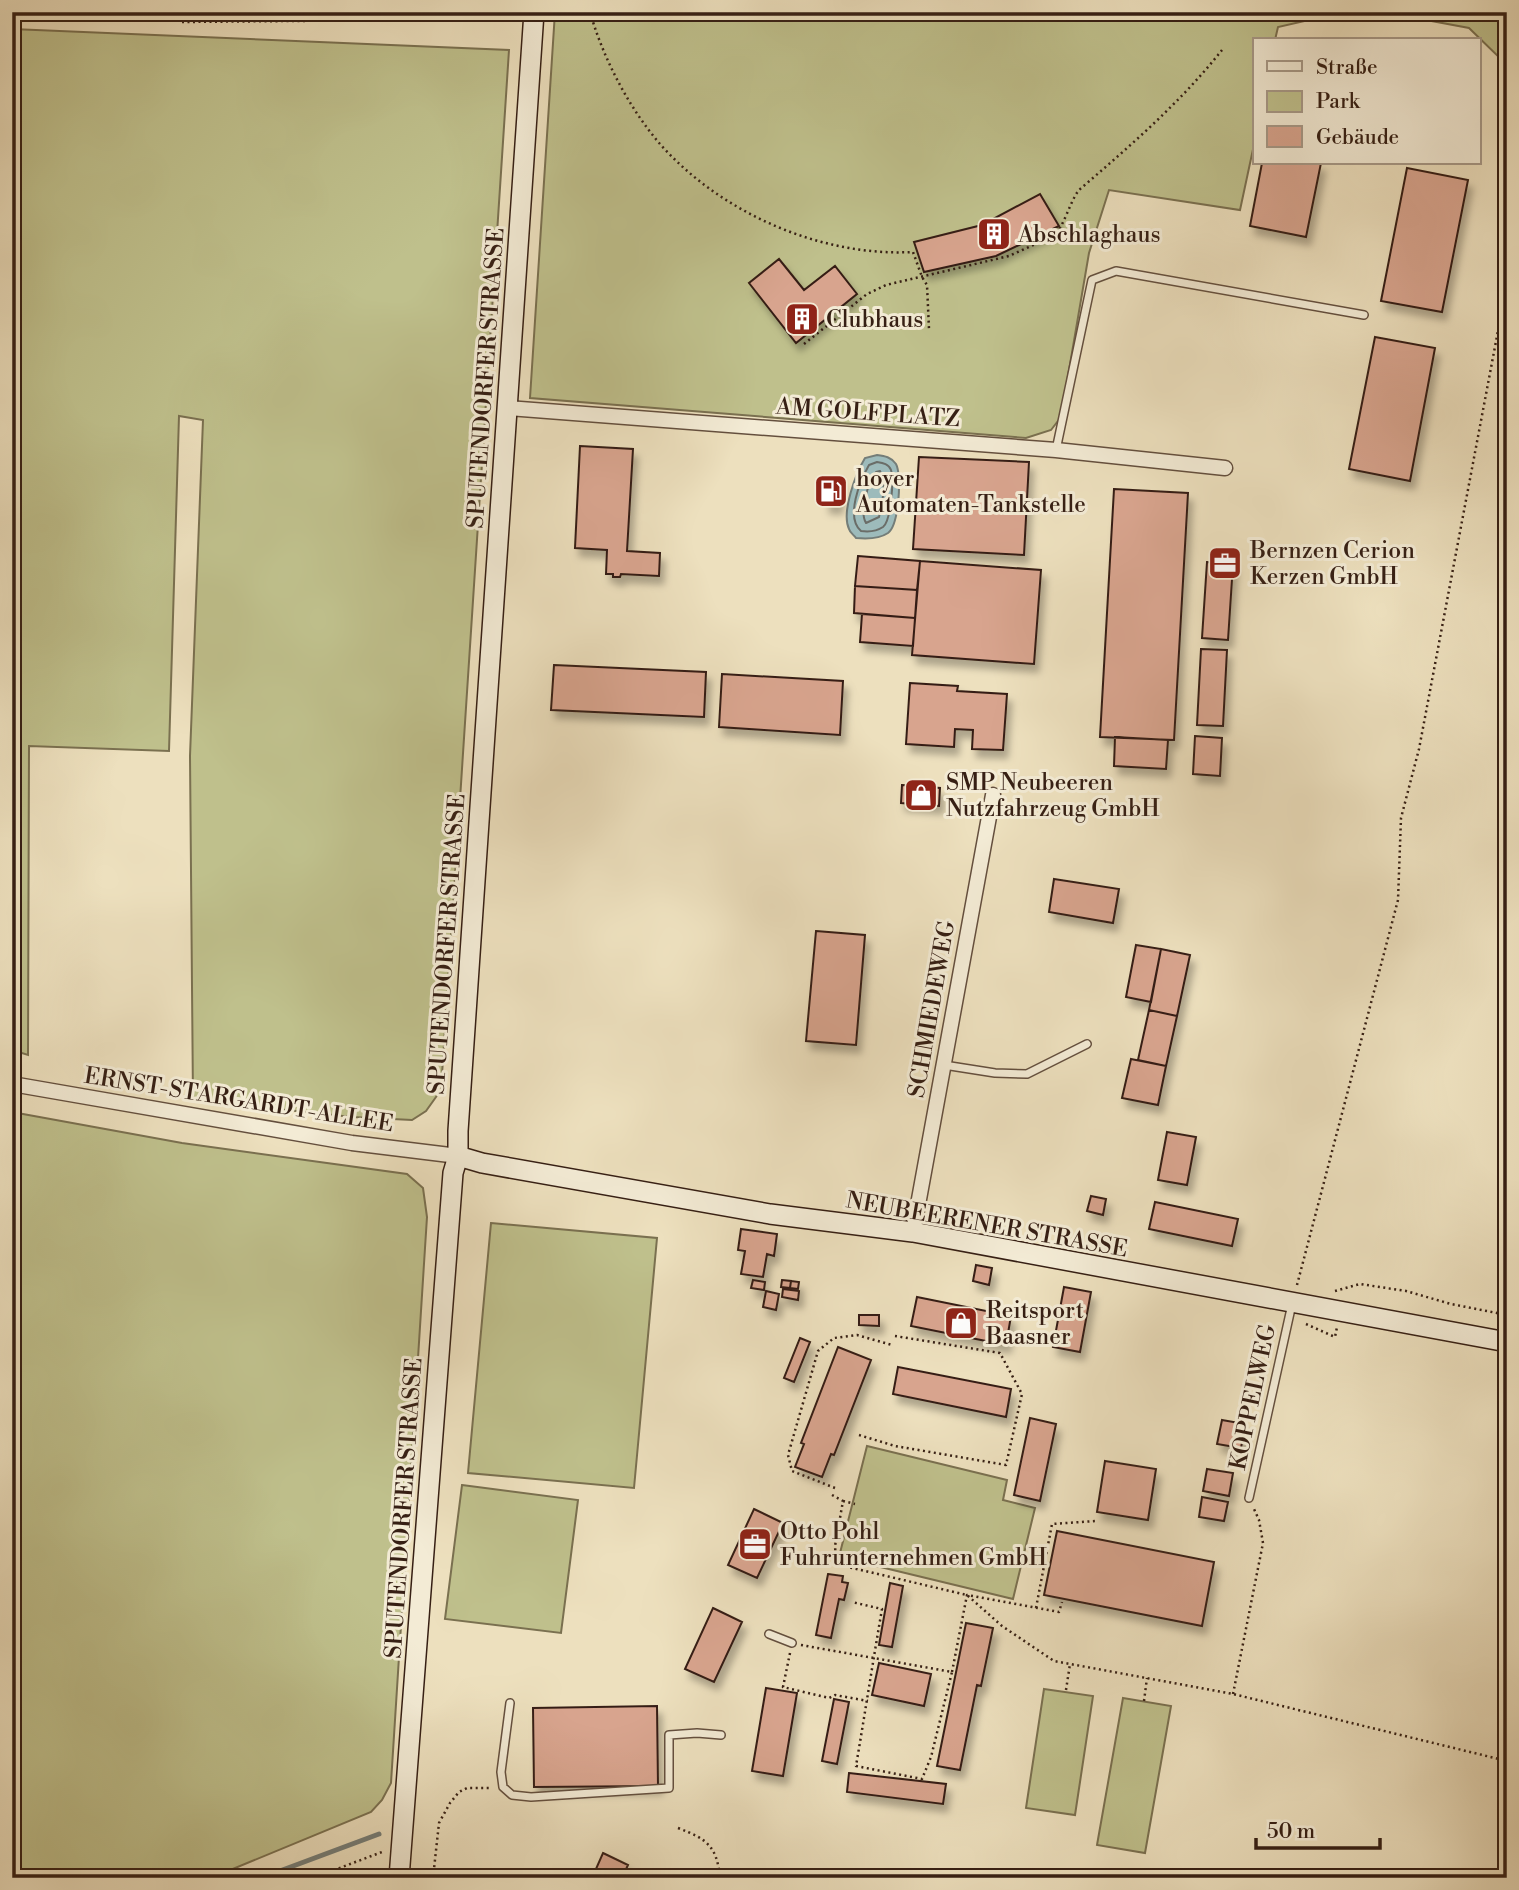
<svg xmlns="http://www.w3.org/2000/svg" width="1519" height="1890" font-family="'Libre Bodoni',serif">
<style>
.green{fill:#bfc08c;stroke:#7a7050;stroke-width:2}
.water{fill:#9dbbbb;stroke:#747d78;stroke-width:2}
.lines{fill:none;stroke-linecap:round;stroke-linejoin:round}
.shore{stroke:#6a6d68;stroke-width:2}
.stream{stroke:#747d78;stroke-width:5}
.building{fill:#d8a48e;stroke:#361f14;stroke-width:2;filter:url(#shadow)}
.lane-casing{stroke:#644f3e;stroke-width:10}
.street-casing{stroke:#644f3e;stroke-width:17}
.secondary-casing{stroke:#361f14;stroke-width:22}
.path{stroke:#361f14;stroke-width:2.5;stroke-dasharray:2 3.5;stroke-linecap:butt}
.lane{stroke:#f3ebd5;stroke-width:7}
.street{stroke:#f3ebd5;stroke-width:14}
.secondary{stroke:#f3ebd5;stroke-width:19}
.labels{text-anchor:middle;stroke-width:6;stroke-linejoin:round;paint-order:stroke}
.poi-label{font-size:23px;fill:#361f14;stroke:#f3ebd5;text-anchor:start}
.street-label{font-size:23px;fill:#361f14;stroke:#f3ebd5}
</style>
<defs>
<filter id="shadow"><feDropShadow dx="4.5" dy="8" stdDeviation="3.5" flood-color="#0004"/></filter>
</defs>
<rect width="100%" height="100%" fill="#ede0be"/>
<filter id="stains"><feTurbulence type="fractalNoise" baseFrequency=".00286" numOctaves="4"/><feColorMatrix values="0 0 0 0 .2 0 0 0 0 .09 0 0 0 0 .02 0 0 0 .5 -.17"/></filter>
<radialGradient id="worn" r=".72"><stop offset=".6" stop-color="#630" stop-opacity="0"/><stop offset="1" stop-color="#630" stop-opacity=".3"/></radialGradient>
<!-- green -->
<path class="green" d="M328 12H526V15Z
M555 12H1344L1278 27 1275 40H1255V140L1240 210 1109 190 1089 253 1061 417 1051 430 1026 438 530 398Z
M1383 12H1507V65L1469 28Z
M12 29 509 50 441 1090 426 1111 412 1120 352 1117 193 1100 190 756 203 420 179 416 169 751 29 746 28 1055 12 1050Z
M12 1112 182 1143 407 1174 423 1188 427 1217 425 1248 391 1783 382 1800 371 1812 211 1878H12Z
M491 1223 657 1238 634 1488 468 1473Z
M867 1446 1007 1480 1003 1500 1035 1508 1013 1599 839 1557Z
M462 1485 578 1500 561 1633 445 1619Z
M1044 1689 1093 1696 1075 1815 1026 1808Z
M1123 1698 1171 1706 1145 1853 1097 1845Z"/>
<!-- water -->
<path class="water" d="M877 455C885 456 891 457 896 464 902 475 899 525 888 533 879 539 866 539 856 538 854 535 850 533 849 529 841 512 856 473 865 458Z"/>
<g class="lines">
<!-- shore -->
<path class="shore" d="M877 462C883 463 889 464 891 470 894 480 891 521 883 527 877 531 868 532 861 531 845 517 860 481 869 465Z
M880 471C887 484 882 503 879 517L866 523C859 511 868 483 876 472Z"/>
<!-- stream -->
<path class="stream" d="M261 1878 379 1834"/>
</g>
<!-- building -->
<path class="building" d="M1262 163H1321L1306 237 1250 226Z
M1407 168 1468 180 1442 312 1381 301Z
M1040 194 1059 226 996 256 924 272 914 242 982 225Z
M779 259 804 290 835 266 857 294 796 343 749 283Z
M1375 337 1435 348 1410 481 1349 469Z
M580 446 633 449 627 551 660 553 659 576 621 574 620 577H613V574H606L607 550 575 548Z
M919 457 1029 462 1024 555 913 549Z
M827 477 840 478 838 506 825 505Z
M1114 489 1188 493 1174 740 1100 737Z
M858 556 920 561 917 590 855 586Z
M920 561 1041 570 1034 664 912 655Z
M1207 562 1233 564 1228 640 1202 638Z
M855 586 917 590 915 618 854 613Z
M862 614 915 618 913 646 860 642Z
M1201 649 1227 650 1223 726 1197 725Z
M554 665 706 672 704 717 551 710Z
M722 674 843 681 840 735 719 727Z
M910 683 958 686 957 691 1007 694 1003 750 972 749 973 730 955 729 954 747 906 744Z
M1195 736 1222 738 1220 776 1193 774Z
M1115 737 1168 740 1166 769 1114 766Z
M902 785 940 788 939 806 901 803Z
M1054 879 1119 889 1113 923 1049 912Z
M816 931 865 935 856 1045 806 1041Z
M1136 945 1161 949 1151 1002 1126 997Z
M1161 949 1190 955 1177 1016 1149 1010Z
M1149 1010 1177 1016 1166 1066 1138 1060Z
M1131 1059 1166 1066 1158 1105 1122 1098Z
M1167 1132 1196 1137 1187 1185 1158 1180Z
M1091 1196 1106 1199 1103 1215 1087 1211Z
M1155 1202 1238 1219 1232 1246 1149 1229Z
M741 1229 777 1234 774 1256 767 1254 763 1277 741 1274 745 1251 738 1250Z
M976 1265 992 1268 989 1285 973 1281Z
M753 1280 765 1282 764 1290 751 1288Z
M782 1280 791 1281 790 1288 781 1287Z
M791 1281 799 1282 798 1289 790 1288Z
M1064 1287 1091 1292 1080 1352 1053 1347Z
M783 1289 799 1291 798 1300 782 1297Z
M766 1291 779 1294 776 1310 763 1307Z
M917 1297 1011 1316 1006 1345 911 1326Z
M859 1315H879V1326L859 1325Z
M800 1338 810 1342 794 1382 784 1378Z
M838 1347 871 1360 834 1455 831 1454 822 1477 795 1467 804 1444 801 1443Z
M898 1367 1011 1389 1006 1417 893 1394Z
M1030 1418 1056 1424 1040 1501 1014 1495Z
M1222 1420 1245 1424 1241 1448 1217 1444Z
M1105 1461 1156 1469 1148 1520 1097 1512Z
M1207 1469 1233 1473 1229 1496 1203 1491Z
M1202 1497 1228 1502 1224 1521 1199 1517Z
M754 1509 783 1523 757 1578 728 1565Z
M1057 1531 1214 1562 1202 1626 1044 1595Z
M828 1574 843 1576 842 1582 848 1583 844 1600 839 1599 831 1638 816 1635Z
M890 1583 903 1586 892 1647 879 1645Z
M713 1608 742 1622 714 1682 685 1669Z
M966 1623 993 1628 981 1686 977 1685 960 1770 937 1766Z
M879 1663 931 1674 924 1706 872 1695Z
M766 1688 797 1693 783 1776 752 1771Z
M834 1699 849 1702 837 1764 822 1761Z
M657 1706 658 1786 534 1787 533 1708Z
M849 1773 946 1784 943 1804 847 1792Z
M603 1853 628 1865 622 1878H592Z"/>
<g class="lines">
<!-- lane casing -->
<g class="lane-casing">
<path id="lane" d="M1056 450 1092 280 1116 271 1364 315
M944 1065 995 1073 1027 1074 1087 1044
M1249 1498 1292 1304
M769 1634 792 1643
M510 1703 501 1772 503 1787 512 1795 531 1797 669 1788V1735L697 1733 721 1735"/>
</g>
<!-- street casing -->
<g class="street-casing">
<path id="street" d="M507 408 1056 450 1225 468
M12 1084 352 1143 458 1156
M913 1232 993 795"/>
</g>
<!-- secondary casing -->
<g class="secondary-casing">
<path id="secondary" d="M458 1156 482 1163 770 1214 913 1232 1507 1342
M399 1878 453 1173 458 1156V1131L534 12"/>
</g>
<!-- path -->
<path class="path" d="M590 12C603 58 629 108 660 144 721 213 821 257 913 252L922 277 927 285 929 329
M182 22 517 19
M804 344 867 294 886 285 1009 256 1053 236C1064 228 1069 203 1079 190 1130 146 1180 103 1222 50
M1297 1285 1398 900 1401 818 1419 749 1507 283
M1335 1291 1360 1284 1406 1291 1451 1304 1507 1315
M1306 1324 1335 1337 1337 1327
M859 1435 895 1446 1006 1465 1022 1394 1000 1353 895 1336
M835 1488 792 1471 788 1455 818 1351 834 1338 857 1335 892 1345
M832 1495 843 1501 835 1546 836 1559 848 1567 967 1595 1002 1626 1054 1661 1233 1694 1507 1761
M843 1501 855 1504
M1036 1608 1052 1524 1096 1521
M801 1645 952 1672 931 1757 922 1779 856 1766C865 1713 873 1661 882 1609L852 1602
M790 1653 783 1687 829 1698 835 1695 868 1701
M952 1672 967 1595 1059 1612 1062 1602
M1066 1690 1070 1664
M1233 1694 1263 1543 1259 1520 1254 1509
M1144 1701 1147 1678
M678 1828C707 1839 717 1846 720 1878
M313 1878 382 1852
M433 1878 439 1823 450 1803 459 1792 467 1788H492"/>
<!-- lane -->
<use href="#lane" class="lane"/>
<!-- street -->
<use href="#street" class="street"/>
<!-- secondary -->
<use href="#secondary" class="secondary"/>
</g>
<!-- icons -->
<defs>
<g id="building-square" transform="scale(1.75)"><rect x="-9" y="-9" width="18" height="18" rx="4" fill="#8f2418" stroke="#f3ebd5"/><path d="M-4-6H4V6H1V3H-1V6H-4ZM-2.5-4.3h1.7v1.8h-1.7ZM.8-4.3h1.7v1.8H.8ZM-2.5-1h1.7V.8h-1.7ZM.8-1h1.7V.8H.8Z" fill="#fff"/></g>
<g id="fuel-square" transform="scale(1.75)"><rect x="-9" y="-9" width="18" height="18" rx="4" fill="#8f2418" stroke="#f3ebd5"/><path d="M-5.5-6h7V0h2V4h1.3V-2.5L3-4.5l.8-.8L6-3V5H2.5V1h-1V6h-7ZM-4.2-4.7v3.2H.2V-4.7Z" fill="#fff"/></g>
<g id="office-square" transform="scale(1.75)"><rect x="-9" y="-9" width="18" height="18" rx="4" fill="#8f2418" stroke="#f3ebd5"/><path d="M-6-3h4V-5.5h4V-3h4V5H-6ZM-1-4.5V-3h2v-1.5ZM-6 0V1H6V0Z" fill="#fff"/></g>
<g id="shop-square" transform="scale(1.75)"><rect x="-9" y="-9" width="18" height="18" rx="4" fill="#8f2418" stroke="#f3ebd5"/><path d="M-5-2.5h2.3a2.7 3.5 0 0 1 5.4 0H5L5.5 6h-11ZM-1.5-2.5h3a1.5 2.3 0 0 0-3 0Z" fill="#fff"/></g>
</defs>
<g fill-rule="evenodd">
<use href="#building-square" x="994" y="234"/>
<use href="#building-square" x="802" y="319"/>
<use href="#fuel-square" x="831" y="491"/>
<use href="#office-square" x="1225" y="563"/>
<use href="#shop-square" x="921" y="795"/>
<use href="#shop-square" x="961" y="1323"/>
<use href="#office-square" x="755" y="1544"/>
</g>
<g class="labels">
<!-- poi labels -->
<g class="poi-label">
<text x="1018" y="242">Abschlaghaus</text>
<text x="826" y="327">Clubhaus</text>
<text x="856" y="486">hoyer<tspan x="856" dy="26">Automaten-Tankstelle</tspan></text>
<text x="1250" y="558">Bernzen Cerion<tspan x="1250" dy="26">Kerzen GmbH</tspan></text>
<text x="946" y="790">SMP Neubeeren<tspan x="946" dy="26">Nutzfahrzeug GmbH</tspan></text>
<text x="986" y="1318">Reitsport<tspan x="986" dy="26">Baasner</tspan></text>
<text x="780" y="1539">Otto Pohl<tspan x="780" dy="26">Fuhrunternehmen GmbH</tspan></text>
</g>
<!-- street labels -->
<g class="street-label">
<text transform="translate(485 378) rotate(-86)" y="8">SPUTENDORFER STRASSE</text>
<text transform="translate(868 412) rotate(4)" y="8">AM GOLFPLATZ</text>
<text transform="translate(446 944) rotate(-86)" y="8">SPUTENDORFER STRASSE</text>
<text transform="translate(931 1009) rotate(-80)" y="8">SCHMIEDEWEG</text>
<text transform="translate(239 1099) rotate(9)" y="8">ERNST-STARGARDT-ALLEE</text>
<text transform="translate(987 1224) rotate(10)" y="8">NEUBEERENER STRASSE</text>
<text transform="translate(1252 1397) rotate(-78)" y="8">KOPPELWEG</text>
<text transform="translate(403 1508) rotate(-86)" y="8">SPUTENDORFER STRASSE</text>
</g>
</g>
<!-- margin -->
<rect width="1519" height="1890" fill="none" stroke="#ede0be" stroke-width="42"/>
<rect x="14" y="14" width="1491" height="1862" fill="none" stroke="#361f14" stroke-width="3.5"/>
<rect x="21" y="21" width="1477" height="1848" fill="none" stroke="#361f14" stroke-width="2"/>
<!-- legend -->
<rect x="1253" y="38" width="228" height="126" fill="#f3ebd5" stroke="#a79988" stroke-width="2"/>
<rect x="1267" y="61" width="35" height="10" fill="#f3ebd5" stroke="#a79988" stroke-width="2"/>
<text x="1316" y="74" font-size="21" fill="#361f14">Straße</text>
<rect x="1267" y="91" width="35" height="21" fill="#bfc08c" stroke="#a79988" stroke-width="2"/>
<text x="1316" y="108" font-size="21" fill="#361f14">Park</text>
<rect x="1267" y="126" width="35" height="21" fill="#d8a48e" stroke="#a79988" stroke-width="2"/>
<text x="1316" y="144" font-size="21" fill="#361f14">Gebäude</text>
<!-- scale -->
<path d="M1256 1838v10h124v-10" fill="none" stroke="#361f14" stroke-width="3.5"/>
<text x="1267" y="1838" font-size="21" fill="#361f14" stroke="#f3ebd5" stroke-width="5" paint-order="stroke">50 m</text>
<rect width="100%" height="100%" filter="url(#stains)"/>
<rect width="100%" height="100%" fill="url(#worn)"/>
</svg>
